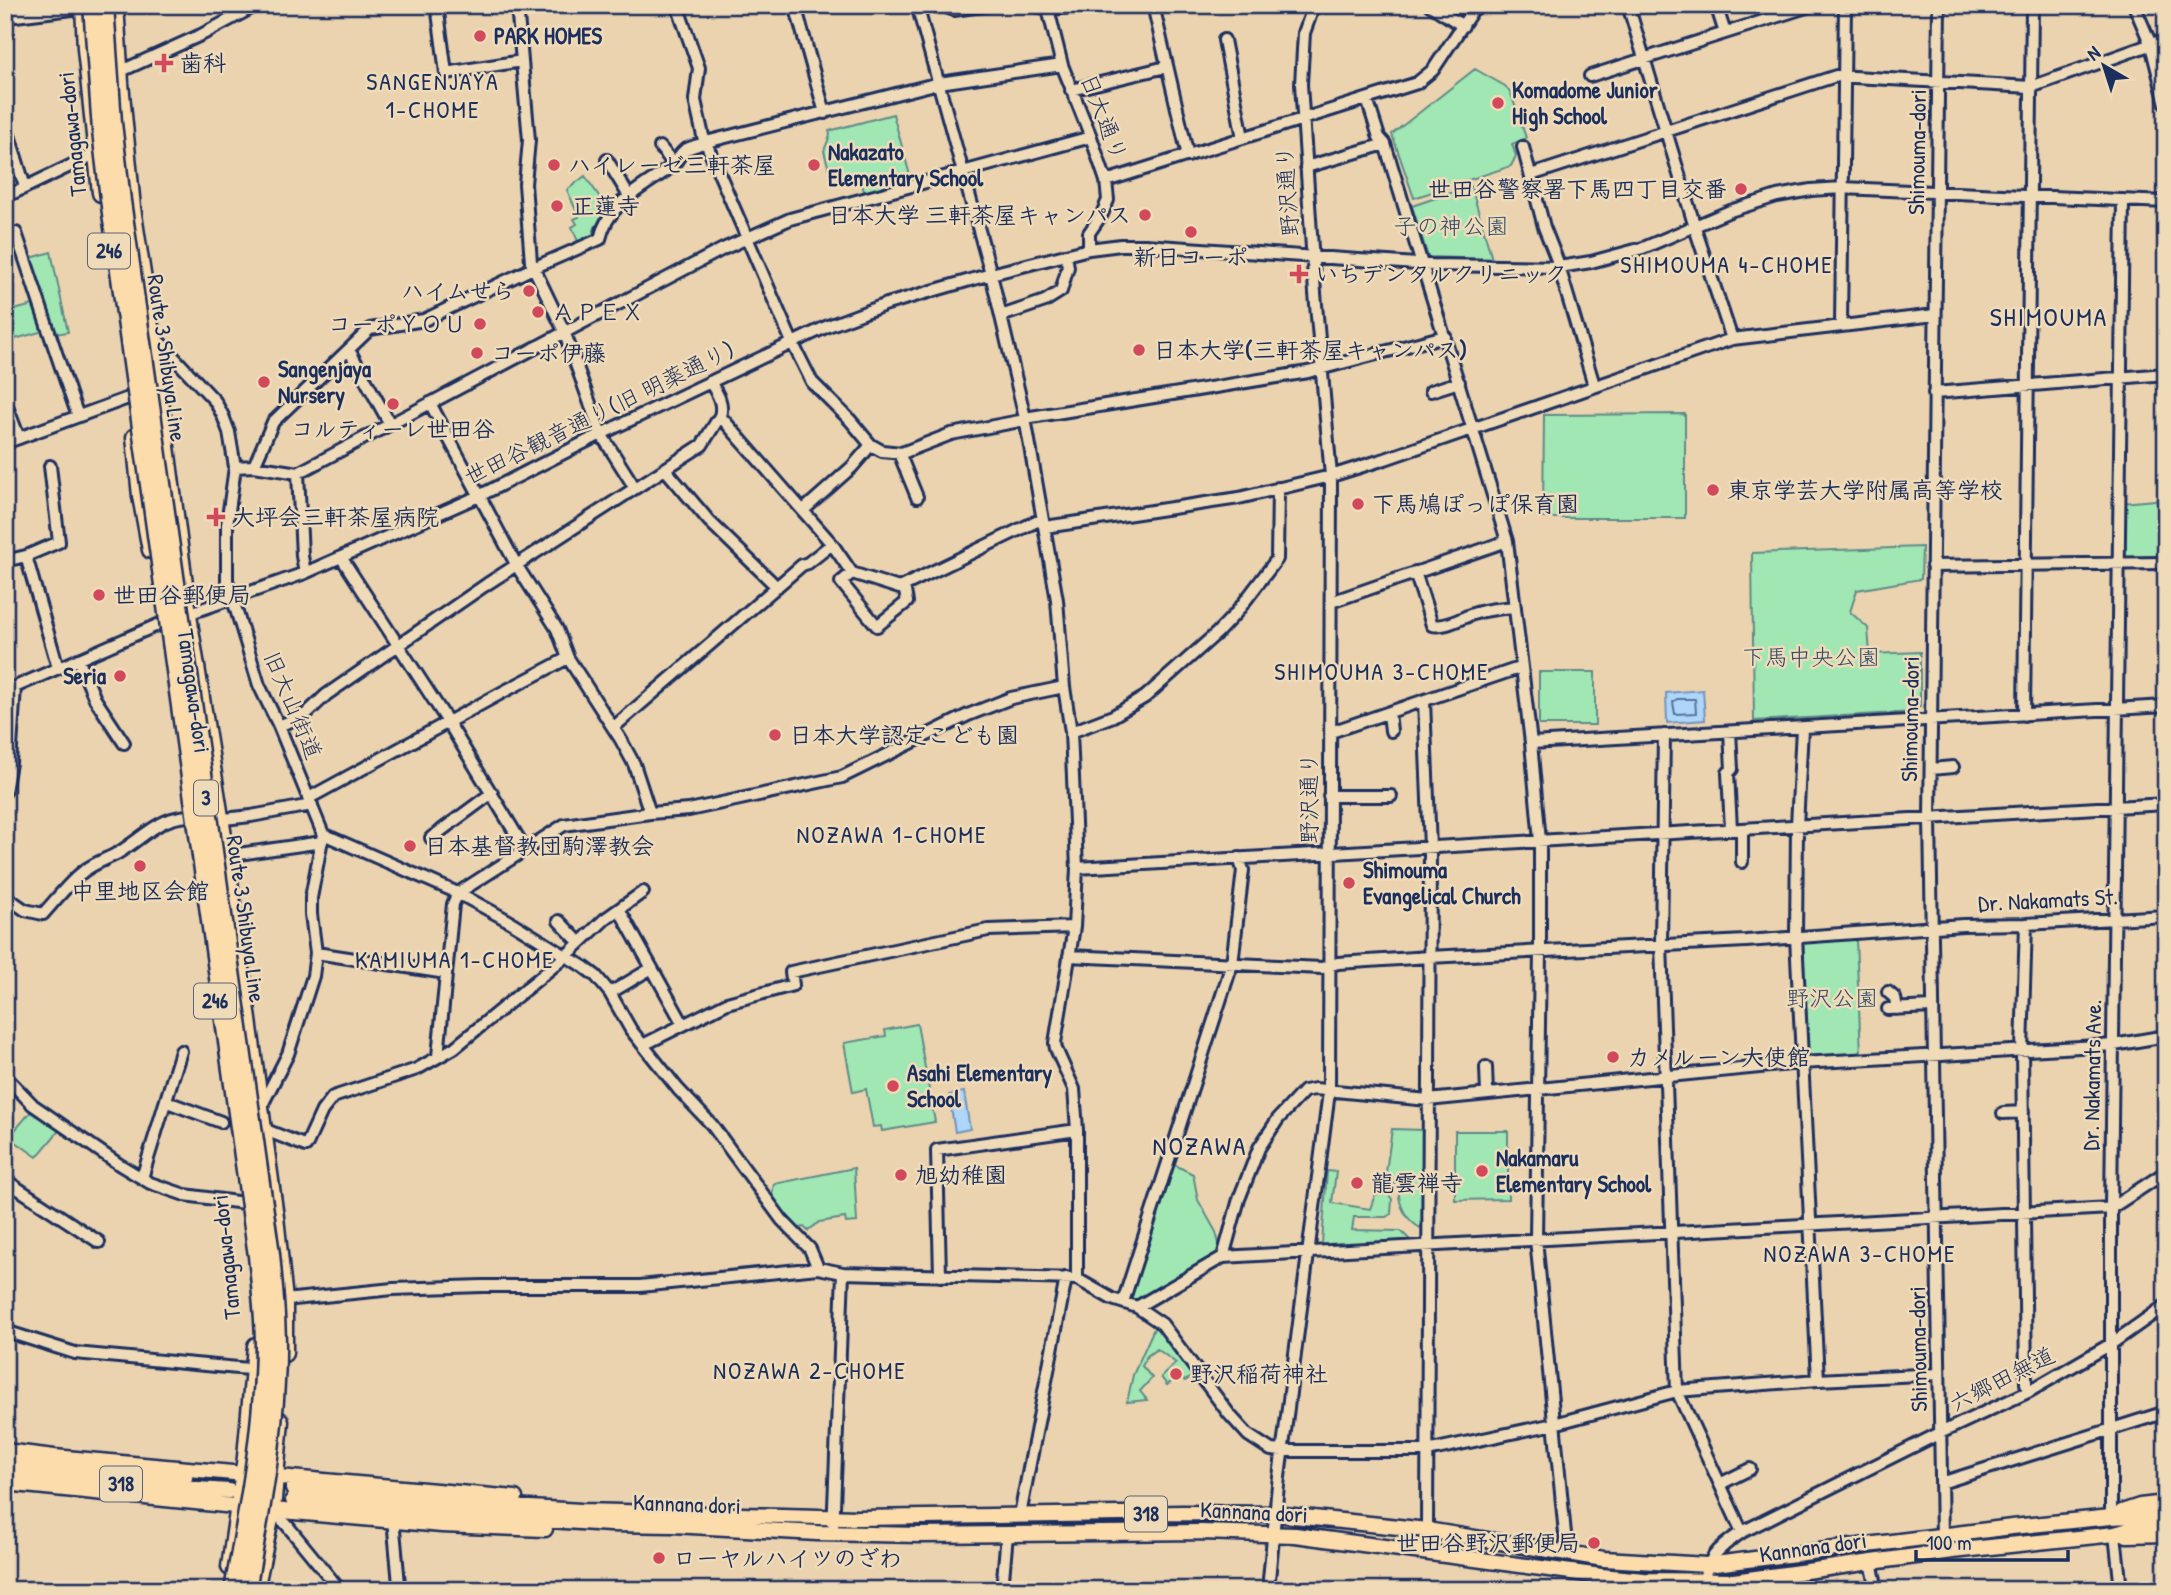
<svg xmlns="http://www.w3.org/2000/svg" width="2171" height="1595" font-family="'Patrick Hand','Klee One',sans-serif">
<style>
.green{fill:#a1e7b3;stroke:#5e8b88;stroke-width:2}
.water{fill:#aed6f9;stroke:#7393bb;stroke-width:2}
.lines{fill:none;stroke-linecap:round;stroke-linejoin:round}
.shore{stroke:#56729c;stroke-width:2}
.major-tunnel{stroke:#c1b29f;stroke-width:14;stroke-dasharray:14 7;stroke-linecap:butt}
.minor-casing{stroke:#1b2f5e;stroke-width:16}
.major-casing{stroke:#1b2f5e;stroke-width:19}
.highway-casing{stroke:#1b2f5e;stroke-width:21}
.minor{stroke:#f0dbb9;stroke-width:10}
.major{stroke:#fddcac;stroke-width:14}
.highway{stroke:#fddcac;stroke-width:16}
.highway-bridge-casing{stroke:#1b2f5e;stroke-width:21;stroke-linecap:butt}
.highway-bridge{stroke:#fddcac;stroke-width:16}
.poi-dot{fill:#d1495b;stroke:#f0dbb9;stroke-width:2.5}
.labels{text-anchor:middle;stroke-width:5;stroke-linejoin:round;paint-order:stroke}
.shield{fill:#f0dbb9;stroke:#5b6379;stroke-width:2}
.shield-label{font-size:21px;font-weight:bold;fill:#1b2f5e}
.poi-label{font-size:23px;font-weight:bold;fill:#1b2f5e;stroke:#f0dbb9;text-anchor:start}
.street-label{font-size:23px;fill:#1b2f5e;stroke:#f0dbb9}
.park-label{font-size:23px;fill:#2f4b6b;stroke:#f0dbb9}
.neighbourhood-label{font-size:24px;letter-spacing:2px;fill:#1b2f5e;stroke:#f0dbb9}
.quarter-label{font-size:26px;letter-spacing:2px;fill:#1b2f5e;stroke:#f0dbb9}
</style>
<rect width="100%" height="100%" fill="#ebd3af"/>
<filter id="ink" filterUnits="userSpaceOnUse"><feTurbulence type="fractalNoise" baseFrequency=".0143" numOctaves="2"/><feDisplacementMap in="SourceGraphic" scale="14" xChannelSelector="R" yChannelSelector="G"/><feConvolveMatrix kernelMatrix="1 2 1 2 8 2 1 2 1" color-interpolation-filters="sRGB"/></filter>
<g filter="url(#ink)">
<!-- green -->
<path class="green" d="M1475 69 1505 86 1511 94 1526 138 1512 144 1516 156 1511 166 1414 198 1392 134Z
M893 114 911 179 864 192 861 179 850 182 847 172 831 177 824 151 830 135 829 131Z
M585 176 608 209 595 227 592 238 579 244 572 227 577 224 574 219 579 217 567 190Z
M1471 186 1492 259 1428 257 1412 206Z
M51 252 68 332 48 335 47 330 15 339 7 312 40 303 28 259Z
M1685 414V518H1543L1544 415Z
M2166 499V556L2127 557 2123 554 2122 503Z
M1922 547 1921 579 1857 590 1850 612 1868 628 1870 654 1920 652V706L1915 712 1754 721 1752 553Z
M1539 672H1595V725H1539Z
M1856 939 1861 1054 1808 1056 1803 941Z
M917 1024 935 1122 882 1131 881 1126 873 1127 866 1089 853 1092 844 1043 886 1036 885 1030Z
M34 1108 62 1127 37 1157 9 1137Z
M1392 1129 1424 1130 1422 1229C1405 1220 1397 1203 1399 1185L1393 1183 1386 1172Z
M1455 1131H1508V1199L1455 1200Z
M1171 1163 1193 1174 1198 1200 1216 1232 1222 1256 1138 1304 1125 1300Z
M854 1168 857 1222 846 1223 845 1218 819 1222 808 1231 804 1227 795 1229 771 1200 774 1184Z
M1327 1171 1336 1172 1332 1203 1370 1209 1375 1195 1388 1194 1392 1199 1391 1214 1386 1217H1354L1352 1230 1401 1231 1410 1240 1328 1246 1322 1244Z
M1155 1326H1158L1194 1375 1185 1381 1179 1376 1167 1385 1161 1377 1176 1363 1157 1349 1147 1356 1142 1366 1152 1378 1140 1391 1147 1400 1127 1402 1133 1375Z"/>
<!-- water -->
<path class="water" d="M1703 690 1705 720 1667 723 1666 693Z
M964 1092 970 1129 955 1132 949 1095Z"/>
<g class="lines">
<!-- shore -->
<path class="shore" d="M1677 699H1695L1696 713 1675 714 1673 702Z"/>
<!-- major-tunnel -->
<path class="major-tunnel" d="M230 1482 293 1489"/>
<!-- minor casing -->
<g class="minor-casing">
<path id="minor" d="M437 5 446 73 522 61
M517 5 529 140 525 184 531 262 564 331 601 434 635 488
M677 5 699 68 695 100 703 136 792 342 812 382 850 420 871 445 882 451 902 453 951 434 1025 420
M795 5 825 113
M917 5 991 274 1025 418 1057 600 1064 687 1071 732 1077 868 1074 927 1055 1043 1056 1049 1074 1089 1077 1130V1279
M942 5 954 10 988 5
M1035 5 1048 9 1062 65 1091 137 1106 181 1108 200 1102 214 1089 233V249
M1153 5 1188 156
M1430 5 1463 26
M1628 5 1697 234 1732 339
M1716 5 1725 33
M1939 5 1930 819 1942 1537
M2134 5 2151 45 2166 104
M1048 9 1104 5
M5 12 7 17 81 8
M1224 40 1243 138
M119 72 203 34 257 5
M1590 76 1813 5
M1071 90 1166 67
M1367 99 1379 137 1385 144 1507 541 1531 743 1540 841V951L1536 1239 1567 1554
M5 122 25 187
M660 147 674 164
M1523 147 1544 227 1557 260 1594 385
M607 160 629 196
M1306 167 1385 144
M1531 175 1836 76 2031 87 2166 39
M1106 181 1417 83 1433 70 1476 5
M5 197 95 154
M16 233C37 294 56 355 78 416
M1001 316 1045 301 1061 291 1068 267 1066 255
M1841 325 1845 5
M151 333 215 401 223 416 229 432 235 467 227 525V580L259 685 279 726 323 834 311 898V914L316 953 313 976 288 1054 260 1109
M349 350 390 424
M710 382C717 393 724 403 720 416L832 544 852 573 899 588 1035 522 1043 520
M1431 391 1459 382
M1934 393 2166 374
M5 401 19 438
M430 403 517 566 557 629 568 658 621 740 634 764 650 813
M1025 418 1308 372 1445 336
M5 443 131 397
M899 453 917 497
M254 466 273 422 370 329 424 320 533 268 600 239C608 202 643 188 671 167 677 162 679 154 685 150 691 147 699 145 706 142L939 83 1062 65
M235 467 254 466 298 473 660 282 723 249 790 219 1091 137
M665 469 709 521 777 587
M298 473 302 556 305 573
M807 507 852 467 871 445
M1045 527 1239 498 1331 476 1385 459 1732 339 1935 315
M26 556 58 668
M341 557 448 722 525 849
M5 561 26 556 59 542 50 466
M1932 566 2166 563
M1415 572 1432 625C1447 628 1462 617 1476 613 1489 609 1502 608 1515 607
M852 573 841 582 877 626 907 602 904 586
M1331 602 1507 541
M78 659 95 699 124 743
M5 694 15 687 162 623 305 573 479 496 601 434 828 326 887 304 991 274 1089 249 1121 245H1145L1431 265 1559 267 1591 262 1643 248 1730 211 1777 196 1811 190 1842 188 2166 202
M1424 701 1430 848 1427 1530
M1389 713 1391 731
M2024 715 2032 5
M279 726 306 714 326 695 487 584 702 445 720 416
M614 727 802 565 808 563 832 544
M1802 728 1797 826 1796 937 1818 1380
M1071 732 1113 716 1145 697 1217 633 1236 613 1277 559 1278 488
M1331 732 1522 667
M1730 732 1732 769 1728 773 1731 829
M1664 735 1661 944 1677 1391 1742 1532
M1531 743 2166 706
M1931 769 1953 767
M5 792 10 763 15 687
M1329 796H1391
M309 798 505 691 568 658
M215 820 251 816 312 805
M1742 829V862
M323 834 458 893 509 921 584 967 596 976 610 993 631 1030 678 1089 712 1125 782 1220 810 1249 818 1268
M431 838 492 793
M225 856 322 842
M1077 868 2166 804
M5 896 25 910 43 914C56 900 69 882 84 871 94 863 107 859 118 853 146 836 163 812 199 817
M619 909 683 1024
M559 921 580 943
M2026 924 2022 1050 2026 1383 2028 1392
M316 953 446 973
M1069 956 1322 968 1338 963 1429 957 1746 941 1963 925 2026 924 2166 916
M1888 992 1895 998 1897 1009
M610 993 652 968
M1888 1009 1933 1007
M643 1045 727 1003 793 985 791 972 988 930 1074 927
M438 1056 453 904 458 893 564 825 650 813 689 810 842 777 968 715 1011 698 1064 687
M1486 1067 1487 1094
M5 1076 33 1105 120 1165 150 1183 185 1195 244 1203
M167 1099 170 1103 221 1122
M2003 1113 2023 1112
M263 1129 306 1146 322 1111 333 1097 417 1069 454 1048 566 956 605 919 643 892
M142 1178 181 1051
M5 1180 99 1242
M1223 1257 1239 1199 1259 1148 1278 1119 1304 1091 1315 1089 1428 1100 1801 1063 2114 1045 2166 1036
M940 1276 937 1150 1077 1130
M284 1300 393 1289 482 1286H640L818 1268 843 1273 1077 1279 1112 1299 1137 1307 1162 1324 1229 1414 1248 1435 1271 1450 1283 1451H1427L1554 1424 1677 1391 1818 1380 1939 1374
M1123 1302 1232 964 1243 870 1239 858
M1137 1307 1223 1257 2111 1208 2166 1172
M5 1331 75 1353 249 1369 256 1364
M1941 1483 2166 1412
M1720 1484 1750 1469
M272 1510 286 1524 340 1590
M1020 1515 1066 1278
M2111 1517V1208L2123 200
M393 1519 399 1584 395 1590
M833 1533 843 1273
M2115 1534 2121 1590
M1871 1562 1877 1590
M1002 1590 1007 1534
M1268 1590 1278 1485 1329 1092 1331 476 1315 293 1301 84 1304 33 1314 5
M1703 1590C1704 1560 1718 1548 1742 1532L1940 1433 2028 1392 2111 1344 2166 1305"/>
</g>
<!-- major casing -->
<g class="major-casing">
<path id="major" d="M5 1451 54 1457 515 1498
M5 1461 27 1465 185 1478
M5 1472 99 1483 229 1491
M5 1483 294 1512 442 1525 545 1529
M293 1489 446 1503 581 1511 858 1518 1184 1513 1275 1514 1427 1530 1604 1559 1707 1565 2012 1527 2111 1517 2166 1514
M293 1500 444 1513 610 1524 673 1525 817 1533 921 1535 1201 1532 1295 1535 1601 1576 1644 1580 1734 1581 1952 1551 2115 1534 2143 1526 2166 1524
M2122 1512 2140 1506 2166 1503
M2127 1535 2166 1534"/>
</g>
<!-- highway casing -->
<g class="highway-casing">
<path id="highway" d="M84 5 86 49 101 193
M115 5 120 83 132 208 151 333 190 629 222 830 275 1217 284 1300V1353
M135 437 141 496 151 550
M230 1567 246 1457 256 1346
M255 1590 272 1510 280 1421"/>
</g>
<!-- minor -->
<use href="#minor" class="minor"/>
<!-- major -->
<use href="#major" class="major"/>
<!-- highway -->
<use href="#highway" class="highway"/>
<!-- highway-bridge casing -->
<g class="highway-bridge-casing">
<path id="highway-bridge" d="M92 5 101 131 109 199 257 1256C260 1286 264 1316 264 1346 263 1428 248 1509 233 1590
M105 5 113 123 122 201 271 1254C275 1297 279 1339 276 1382 273 1452 259 1521 247 1590"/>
</g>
<!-- highway-bridge -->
<use href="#highway-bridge" class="highway-bridge"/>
</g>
</g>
<!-- markers -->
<g class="poi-dot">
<circle cx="480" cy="36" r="7"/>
<path d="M160.5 52.5h7v7h7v7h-7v7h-7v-7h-7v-7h7z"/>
<circle cx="1498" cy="103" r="7"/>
<circle cx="554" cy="165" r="7"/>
<circle cx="814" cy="165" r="7"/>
<circle cx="1741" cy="189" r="7"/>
<circle cx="557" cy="206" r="7"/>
<circle cx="1145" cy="215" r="7"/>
<circle cx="1191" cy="232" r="7"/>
<path d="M1295.5 263.5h7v7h7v7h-7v7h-7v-7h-7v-7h7z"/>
<circle cx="529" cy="291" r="7"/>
<circle cx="538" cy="312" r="7"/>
<circle cx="480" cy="324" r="7"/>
<circle cx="1139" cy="350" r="7"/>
<circle cx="477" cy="353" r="7"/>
<circle cx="264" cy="382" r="7"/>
<circle cx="393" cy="404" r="7"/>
<circle cx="1713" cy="490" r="7"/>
<circle cx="1358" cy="504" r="7"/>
<path d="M212.5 506.5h7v7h7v7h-7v7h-7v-7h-7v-7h7z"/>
<circle cx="99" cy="595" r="7"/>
<circle cx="120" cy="676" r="7"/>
<circle cx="775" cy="735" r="7"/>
<circle cx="410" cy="846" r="7"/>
<circle cx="140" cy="866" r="7"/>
<circle cx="1349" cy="883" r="7"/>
<circle cx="1613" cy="1057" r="7"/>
<circle cx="893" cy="1086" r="7"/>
<circle cx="1482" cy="1171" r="7"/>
<circle cx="901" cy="1175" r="7"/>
<circle cx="1357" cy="1183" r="7"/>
<circle cx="1176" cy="1374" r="7"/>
<circle cx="1594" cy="1543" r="7"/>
<circle cx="659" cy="1558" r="7"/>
</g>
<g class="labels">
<!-- shield labels -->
<g class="shield">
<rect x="88" y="233.5" width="42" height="35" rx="5"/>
<rect x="194" y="780.5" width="24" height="35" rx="5"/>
<rect x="194" y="983.5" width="42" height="35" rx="5"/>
<rect x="100" y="1466.5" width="42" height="35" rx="5"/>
<rect x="1125" y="1496.5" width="42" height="35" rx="5"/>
</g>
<g class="shield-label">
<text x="109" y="258">246</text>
<text x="206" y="805">3</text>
<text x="215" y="1008">246</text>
<text x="121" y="1491">318</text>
<text x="1146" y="1521">318</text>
</g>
<!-- poi labels -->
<g class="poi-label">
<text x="494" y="44">PARK HOMES</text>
<text x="180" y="71">歯科</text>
<text x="1512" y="98">Komadome Junior<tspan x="1512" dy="26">High School</tspan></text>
<text x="828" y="160">Nakazato<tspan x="828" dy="26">Elementary School</tspan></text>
<text x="568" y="173">ハイレーゼ三軒茶屋</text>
<text x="1727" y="197" text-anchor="end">世田谷警察署下馬四丁目交番</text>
<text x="571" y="214">正蓮寺</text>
<text x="1131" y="223" text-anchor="end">日本大学 三軒茶屋キャンパス</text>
<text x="1191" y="265" text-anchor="middle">新日コーポ</text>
<text x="1315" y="282">いちデンタルクリニック</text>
<text x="515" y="299" text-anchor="end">ハイムせら</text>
<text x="552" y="320">ＡＰＥＸ</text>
<text x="466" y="332" text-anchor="end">コーポＹＯＵ</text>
<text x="1153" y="358">日本大学(三軒茶屋キャンパス)</text>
<text x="491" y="361">コーポ伊藤</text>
<text x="278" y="377">Sangenjaya<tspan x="278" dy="26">Nursery</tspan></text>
<text x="393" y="437" text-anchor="middle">コルティーレ世田谷</text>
<text x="1727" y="498">東京学芸大学附属高等学校</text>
<text x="1372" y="512">下馬鳩ぽっぽ保育園</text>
<text x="232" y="525">大坪会三軒茶屋病院</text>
<text x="113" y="603">世田谷郵便局</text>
<text x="106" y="684" text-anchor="end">Seria</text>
<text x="789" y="743">日本大学認定こども園</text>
<text x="424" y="854">日本基督教団駒澤教会</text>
<text x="1363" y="878">Shimouma<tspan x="1363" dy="26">Evangelical Church</tspan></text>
<text x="140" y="899" text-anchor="middle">中里地区会館</text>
<text x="1627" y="1065">カメルーン大使館</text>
<text x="907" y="1081">Asahi Elementary<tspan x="907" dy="26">School</tspan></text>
<text x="1496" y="1166">Nakamaru<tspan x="1496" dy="26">Elementary School</tspan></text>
<text x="915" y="1183">旭幼稚園</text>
<text x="1371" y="1191">龍雲禅寺</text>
<text x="1190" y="1382">野沢稲荷神社</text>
<text x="1580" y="1551" text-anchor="end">世田谷野沢郵便局</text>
<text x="673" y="1566">ローヤルハイツのざわ</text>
</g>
<!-- street labels -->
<g class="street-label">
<text transform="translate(1104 117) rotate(69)" y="8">日大通り</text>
<text transform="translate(72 134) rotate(-96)" y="8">Tamagawa-dori</text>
<text transform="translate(1917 152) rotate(-89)" y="8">Shimouma-dori</text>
<text transform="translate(1287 191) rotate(-94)" y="8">野沢通り</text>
<text transform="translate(167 358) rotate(82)" y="8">Route 3 Shibuya Line</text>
<text transform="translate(599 413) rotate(-26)" y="8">世田谷観音通り(旧 明薬通り)</text>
<text transform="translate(194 691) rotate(82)" y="8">Tamagawa-dori</text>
<text transform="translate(293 705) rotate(67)" y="8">旧大山街道</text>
<text transform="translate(1910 719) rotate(-89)" y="8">Shimouma-dori</text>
<text transform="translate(1309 798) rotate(-90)" y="8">野沢通り</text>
<text transform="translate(2048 900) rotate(-3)" y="8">Dr. Nakamats St.</text>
<text transform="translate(246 919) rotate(82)" y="8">Route 3 Shibuya Line</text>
<text transform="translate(2092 1075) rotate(-89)" y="8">Dr. Nakamats Ave.</text>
<text transform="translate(226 1257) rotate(-96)" y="8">Tamagawa-dori</text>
<text transform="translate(1918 1349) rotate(-91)" y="8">Shimouma-dori</text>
<text transform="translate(2002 1379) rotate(-27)" y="8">六郷田無道</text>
<text transform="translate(687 1504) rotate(2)" y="8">Kannana dori</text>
<text transform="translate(1254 1512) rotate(3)" y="8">Kannana dori</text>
<text transform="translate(1813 1547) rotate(-8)" y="8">Kannana dori</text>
</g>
<!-- park labels -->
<g class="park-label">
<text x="1451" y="234">子の神公園</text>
<text x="1811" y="665">下馬中央公園</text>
<text x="1832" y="1006">野沢公園</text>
</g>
<!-- neighbourhood labels -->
<g class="neighbourhood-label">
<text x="433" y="90">SANGENJAYA<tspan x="433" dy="28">1-CHOME</tspan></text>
<text x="1727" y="273">SHIMOUMA 4-CHOME</text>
<text x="1382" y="680">SHIMOUMA 3-CHOME</text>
<text x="892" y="843">NOZAWA 1-CHOME</text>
<text x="455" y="968">KAMIUMA 1-CHOME</text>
<text x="1860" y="1262">NOZAWA 3-CHOME</text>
<text x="810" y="1379">NOZAWA 2-CHOME</text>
</g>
<!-- quarter labels -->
<g class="quarter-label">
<text x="2049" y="326">SHIMOUMA</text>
<text x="1200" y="1155">NOZAWA</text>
</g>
</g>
<!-- margin -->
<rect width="2171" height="1595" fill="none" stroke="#f0dbb9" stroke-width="28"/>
<rect x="14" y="14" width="2143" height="1567" fill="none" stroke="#1b2f5e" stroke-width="2.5" filter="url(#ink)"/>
<!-- north arrow -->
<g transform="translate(2104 66) rotate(321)" stroke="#f0dbb9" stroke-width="5" paint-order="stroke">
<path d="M0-5L12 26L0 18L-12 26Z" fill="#1b2f5e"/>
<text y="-10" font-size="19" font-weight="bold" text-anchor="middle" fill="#1b2f5e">N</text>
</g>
<!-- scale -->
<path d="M1916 1550v10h152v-10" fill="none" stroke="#1b2f5e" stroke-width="3.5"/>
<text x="1926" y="1550" font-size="21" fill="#1b2f5e" stroke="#f0dbb9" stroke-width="5" paint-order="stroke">100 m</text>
</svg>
